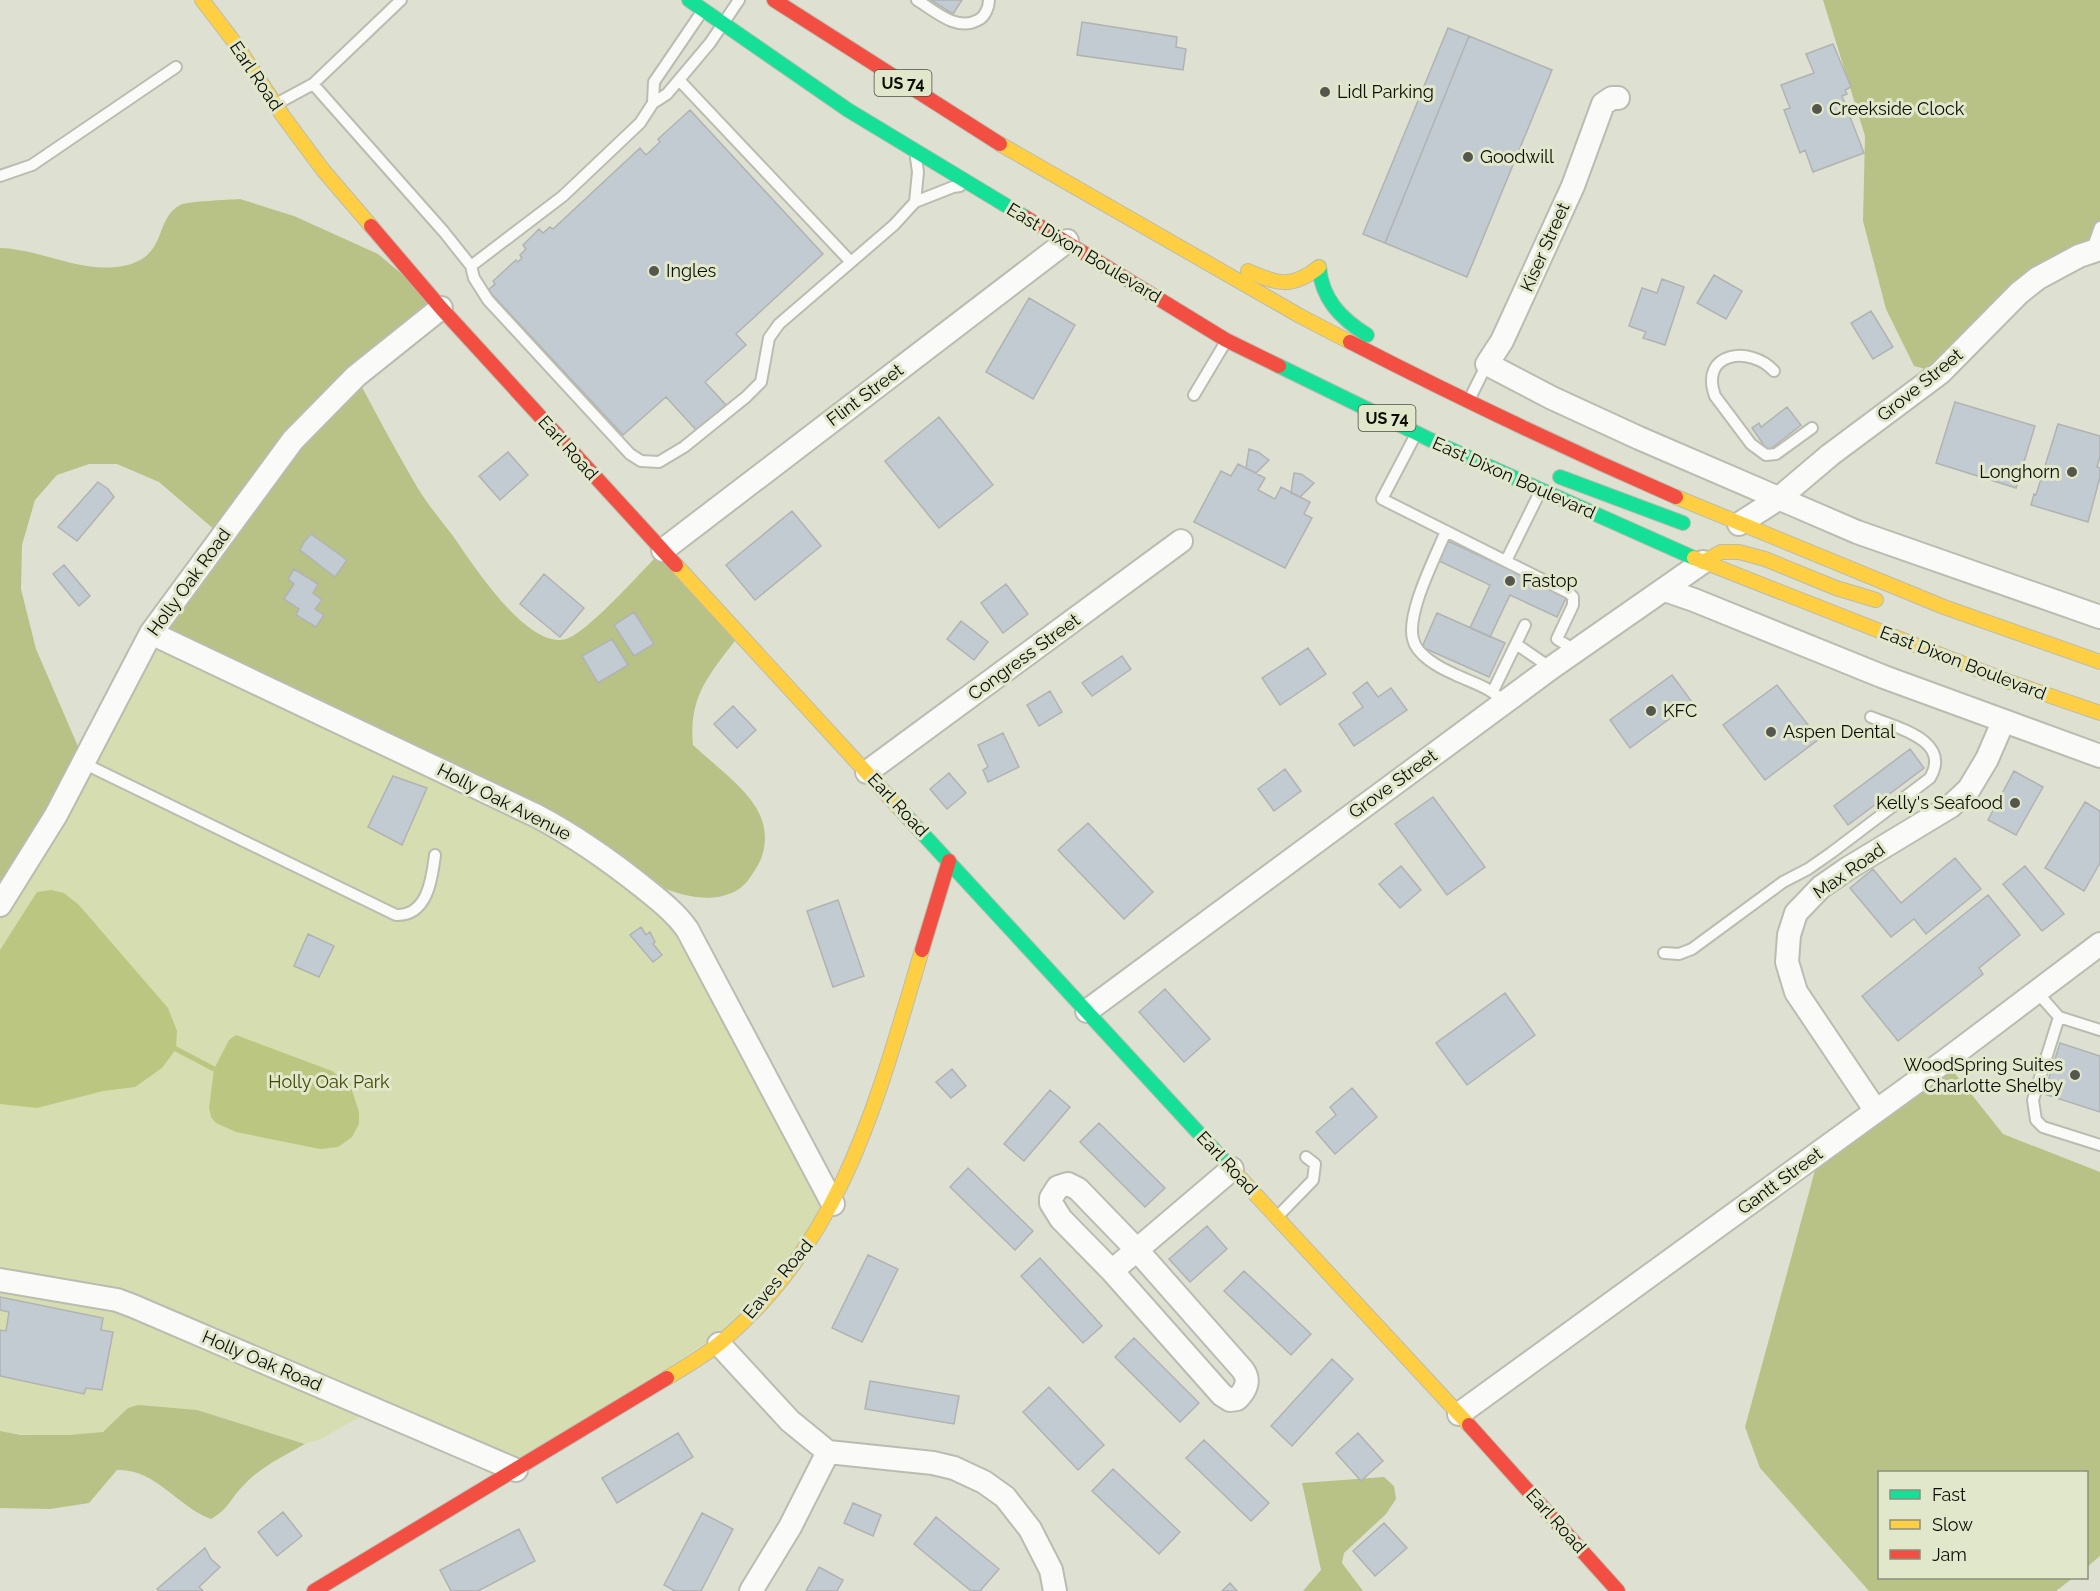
<svg xmlns="http://www.w3.org/2000/svg" width="2100" height="1591" font-family="Raleway,sans-serif">
<style>
.green{fill:#d5ddb1}
.forest{fill:#b8c186}
.water{fill:#bbc780}
.lines{fill:none;stroke-linecap:round;stroke-linejoin:round}
.stream{stroke:#bbc780;stroke-width:5}
.building{fill:#c2cad2;stroke:#b0b3b1;stroke-width:1.5}
.lane-casing{stroke:#babcb0;stroke-width:14}
.street-casing{stroke:#babcb0;stroke-width:26}
.fast-casing{stroke:#babcb0;stroke-width:16}
.slow-casing{stroke:#babcb0;stroke-width:16}
.jam-casing{stroke:#babcb0;stroke-width:16}
.lane{stroke:#fafaf8;stroke-width:10}
.street{stroke:#fafaf8;stroke-width:22}
.fast{stroke:#16e098;stroke-width:14}
.slow{stroke:#ffcf43;stroke-width:14}
.jam{stroke:#f24e42;stroke-width:14}
.poi-dot{fill:#55574c;stroke:#e1e7cb;stroke-width:2}
.labels{text-anchor:middle;stroke-width:6;stroke-linejoin:round;paint-order:stroke}
.shield{fill:#e1e7cb;stroke:#4b4e40;stroke-width:1.5}
.shield-label{font-size:16px;font-weight:bold;fill:#0b0d05}
.street-label{font-size:18px;fill:#0b0d05;stroke:#e1e7cb}
.poi-label{font-size:18px;fill:#0b0d05;stroke:#e1e7cb;text-anchor:start}
.park-label{font-size:18px;fill:#414900;stroke:#e1e7cb}
</style>
<rect width="100%" height="100%" fill="#dee1d1"/>
<!-- green -->
<path class="green" d="M151 633 537 816 662 903 833 1204 759 1307 516 1470 373 1409 321 1439 305 1444 197 1410 113 1424C109 1427 106 1431 101 1432 77 1439 25 1436 0 1431V905Z"/>
<!-- forest -->
<path class="forest" d="M1823 0H2100V227L2079 256 1940 373 1914 366 1886 309 1863 221 1865 136Z
M240 199 294 216 378 254 442 308 356 376C375 411 393 446 413 480 424 500 439 518 453 536 472 563 527 650 566 639 589 632 643 569 663 550L740 634C712 672 688 694 693 745 714 765 747 788 759 813 767 829 767 849 758 865 752 875 745 887 734 892 697 909 656 884 621 870L151 633 223 537 159 482 117 464H89L57 475 35 500 22 545 21 589 36 649 86 765 0 905V248C41 249 81 274 123 266 169 257 153 220 180 205 188 201 228 200 240 199Z
M1945 1061 2003 1134 2100 1172V1556L2087 1567 2086 1472H1880V1578H2073L2056 1591H1869L1760 1468 1745 1427 1820 1152Z
M138 1405 197 1410 305 1444C284 1456 260 1467 243 1486 229 1500 230 1508 211 1519 178 1507 155 1468 117 1470L89 1503 50 1509 0 1508V1431L21 1435H70L103 1432 128 1408Z
M1384 1477 1394 1486 1396 1499 1386 1514 1344 1553 1342 1563 1363 1591H1303L1321 1570 1302 1483Z"/>
<!-- water -->
<path class="water" d="M51 890 64 893 79 905 168 1008 177 1031 176 1049 162 1068 135 1087 103 1091 37 1108 0 1104V950L37 892Z
M236 1035 332 1071 350 1084 359 1112V1124L352 1137 338 1147 320 1149 236 1132 216 1123 211 1117 209 1108 214 1069 229 1040Z"/>
<g class="lines">
<!-- stream -->
<path class="stream" d="M176 1049 214 1069"/>
</g>
<!-- building -->
<path class="building" d="M931 0H962L953 14Z
M1082 22 1177 37 1176 47 1186 49 1183 70 1077 55Z
M1448 28 1469 36 1385 243 1363 234Z
M1469 36 1552 70 1467 277 1385 243Z
M1833 44 1851 87 1845 90 1847 94 1842 96 1864 153 1813 172 1805 150 1800 153 1784 110 1790 108 1781 85 1814 73 1806 54Z
M690 110 823 254 736 334 746 345 705 382 726 405 697 431 666 397 623 435 488 290 495 284 493 281 516 260 518 262 522 258 520 255 526 249 523 245 539 229 543 233 550 227 553 229 640 148 646 155 660 142 658 139Z
M1714 275 1742 291 1726 319 1697 303Z
M1662 279 1684 287 1665 345 1643 338 1646 332 1629 326 1642 288 1657 293Z
M1029 298 1075 325 1033 399 986 372Z
M1871 311 1893 347 1873 359 1851 323Z
M1955 402 2035 426 2016 488 1936 463Z
M1787 407 1801 425 1768 451 1752 428 1759 423 1761 427Z
M939 417 993 485 939 528 885 461Z
M2058 424 2100 436V457L2097 467 2100 468V477L2088 522 2031 505 2034 494 2036 495Z
M1249 449 1258 452 1269 460 1256 473 1246 468Z
M508 452 528 475 500 500 479 476Z
M1238 464 1265 478 1258 490 1275 499 1281 487 1310 502 1304 514 1312 518 1285 568 1194 522 1221 471 1231 476Z
M1294 473 1301 474 1314 483 1300 497 1291 493Z
M98 482 108 489 114 497 77 541 58 527Z
M792 511 821 546 755 600 726 565Z
M311 534 347 560 335 577 300 550 304 542Z
M1448 541 1567 596 1557 617 1510 595 1490 637 1470 628 1490 585 1439 561Z
M64 565 90 596 79 606 53 574Z
M294 569 318 584 313 593 322 600 315 609 324 615 316 627 296 615 299 609 284 599 294 584 288 579Z
M544 574 584 608 560 637 520 604Z
M1006 584 1028 614 1003 633 981 603Z
M634 612 654 644 634 656 614 625Z
M1437 613 1505 643 1489 677 1422 647Z
M961 621 988 642 974 660 947 639Z
M612 639 628 665 598 683 582 656Z
M1308 648 1326 674 1280 705 1262 678Z
M1122 656 1131 669 1092 696 1082 683Z
M1672 675 1692 702 1630 748 1610 720Z
M1367 682 1378 697 1391 688 1407 710 1354 746 1339 724 1363 707 1353 693Z
M1777 685 1819 739 1765 780 1723 725Z
M1050 691 1062 712 1039 726 1027 705Z
M733 706 756 730 737 748 714 724Z
M1003 733 1019 767 988 782 983 770 988 767 978 745Z
M1910 749 1924 768 1848 825 1834 806Z
M1285 769 1301 791 1274 811 1258 789Z
M2014 771 2043 787 2016 835 1988 820Z
M949 773 966 793 947 809 930 789Z
M393 776 427 788 402 845 368 827Z
M1433 797 1485 867 1447 895 1395 824Z
M2085 802 2100 811V863L2084 891 2045 868Z
M1088 823 1153 892 1124 919 1058 850Z
M1955 858 1981 889 1926 934 1914 919 1891 937 1850 888 1873 869 1901 903Z
M1401 866 1421 890 1400 908 1379 884Z
M2025 866 2064 914 2042 931 2003 884Z
M1988 895 2020 935 1979 968 1983 974 1898 1041 1862 996Z
M838 900 864 976 833 987 807 911Z
M641 927 646 935 650 932 655 942 653 944 662 955 653 962 630 935Z
M308 934 334 946 319 977 294 966Z
M1165 989 1210 1039 1184 1062 1139 1012Z
M1505 993 1535 1035 1467 1085 1436 1043Z
M2060 1043 2100 1056V1112L2044 1094Z
M952 1069 966 1086 951 1098 936 1082Z
M1352 1088 1377 1117 1335 1154 1316 1132 1336 1115 1330 1107Z
M1050 1090 1070 1107 1024 1161 1004 1144Z
M1099 1123 1165 1188 1145 1207 1080 1142Z
M968 1168 1033 1231 1015 1250 950 1187Z
M1207 1226 1227 1249 1190 1282 1169 1259Z
M868 1255 898 1269 862 1342 832 1328Z
M1040 1258 1102 1326 1083 1343 1021 1276Z
M1244 1271 1311 1334 1291 1355 1224 1291Z
M0 1297 103 1318 101 1330 113 1332 102 1390 86 1388 84 1394 0 1376V1330L6 1331 9 1312 0 1310Z
M1134 1338 1199 1403 1180 1422 1115 1357Z
M1332 1359 1353 1379 1292 1446 1271 1426Z
M870 1381 959 1396 954 1424 865 1409Z
M1049 1387 1104 1445 1078 1470 1023 1412Z
M678 1433 693 1457 617 1503 602 1478Z
M1358 1433 1383 1461 1361 1481 1336 1453Z
M1204 1440 1269 1503 1251 1521 1186 1458Z
M1113 1469 1180 1532 1159 1554 1092 1491Z
M853 1503 881 1515 873 1536 844 1523Z
M283 1512 302 1536 277 1556 258 1532Z
M702 1513 733 1529 701 1591H675L664 1585Z
M936 1517 999 1569 980 1591H971L914 1544Z
M1384 1523 1407 1548 1375 1576 1353 1551Z
M519 1529 535 1561 478 1591H451L440 1570Z
M205 1548 211 1559 220 1567 199 1587 203 1591H159L157 1589Z
M819 1567 843 1580 837 1591H806Z
M1230 1583 1237 1591H1222Z"/>
<g class="lines">
<!-- lane casing -->
<g class="lane-casing">
<path id="lane" d="M917 0C935 11 957 32 978 20 985 17 989 7 989 0
M679 80 850 261
M313 84 444 232 471 266 474 278 488 300 630 454 641 461 659 462 684 447 746 397 761 382 769 338 779 324 894 225 915 202 953 187 960 186
M278 103 313 84 401 0
M653 103 654 82 701 13
M0 176 32 165 176 67
M915 202 918 172 916 158
M2091 252 2100 227
M471 266 563 196 640 123 653 103 667 94 710 43 739 0
M1774 371C1750 345 1699 352 1715 396L1751 444 1766 455 1776 454 1812 428
M1194 395 1225 343
M1470 398 1487 364
M1415 436 1382 499 1569 593 1573 597V605L1557 639 1576 651
M1446 531C1436 556 1406 613 1413 639 1416 655 1440 668 1454 674 1472 683 1491 687 1505 703
M1506 561 1539 494
M1516 644 1551 668
M1493 691 1525 625
M83 763 396 915C428 916 432 878 435 855
M1664 953 1679 954 1692 949 1783 882 1808 869 1831 853 1930 778C1952 740 1897 728 1871 717
M2037 992 2059 1017
M2100 1030 2059 1017 2033 1100 2036 1120 2043 1127 2100 1145
M1278 1216 1313 1180 1315 1164 1306 1157"/>
</g>
<!-- street casing -->
<g class="street-casing">
<path id="street" d="M1618 98H1612L1603 104 1573 186 1502 341 1487 364 1552 398 1639 438 1857 532 2100 617
M1739 524 1778 499 1830 455 1940 373 2019 293 2038 278 2079 256 2100 249
M663 550 1067 241
M1665 590 1694 600 1884 677 2100 756
M151 633 537 816C575 836 609 860 643 887 659 900 675 912 687 929L833 1204
M867 772 1181 541
M0 905 56 815 151 633 293 440 356 376 441 308
M1087 1011 1551 668 1703 562
M1876 1111 1796 992 1787 962 1789 935 1796 913 1821 887 1847 869 1951 806 1969 789 1987 759 2003 722
M1068 1184 1078 1189 1137 1250 1242 1369C1251 1380 1246 1390 1237 1399L1230 1400 1222 1395 1112 1271 1061 1219 1051 1203V1198L1058 1187Z
M1112 1271 1232 1169
M0 1280 117 1300 133 1306 516 1470
M719 1344 790 1421 828 1452 933 1463 954 1468 984 1482 1005 1497 1030 1529 1051 1570 1055 1591
M1459 1414 1945 1061 2100 944
M751 1591 790 1527 828 1452"/>
</g>
<!-- fast casing -->
<g class="fast-casing">
<path id="fast" d="M689 0 848 110 1025 217
M1319 267C1322 299 1340 318 1367 335
M1279 366 1443 446 1694 558
M1560 477 1683 523
M899 808 1230 1167"/>
</g>
<!-- slow casing -->
<g class="slow-casing">
<path id="slow" d="M202 0 235 43 283 116 323 170 371 226
M1000 144 1300 316 1350 342
M1248 271C1277 284 1292 289 1319 267
M1676 497 1944 607 2100 662
M1694 558 2007 681 2100 713
M1703 562 1721 552H1739L1765 559 1836 588 1876 600
M676 565 899 808
M1230 1167 1469 1425
M667 1378C685 1367 704 1356 720 1343 844 1240 878 1097 922 950"/>
</g>
<!-- jam casing -->
<g class="jam-casing">
<path id="jam" d="M774 0 1000 144
M1025 217 1226 340 1279 366
M371 226 441 308 676 565
M1350 342C1457 397 1566 449 1676 497
M922 950 949 861
M1469 1425 1618 1591
M314 1591 667 1378"/>
</g>
<!-- lane -->
<use href="#lane" class="lane"/>
<!-- street -->
<use href="#street" class="street"/>
<!-- fast -->
<use href="#fast" class="fast"/>
<!-- slow -->
<use href="#slow" class="slow"/>
<!-- jam -->
<use href="#jam" class="jam"/>
</g>
<!-- markers -->
<g class="poi-dot">
<circle cx="1325" cy="92" r="6"/>
<circle cx="1817" cy="109" r="6"/>
<circle cx="1468" cy="157" r="6"/>
<circle cx="654" cy="271" r="6"/>
<circle cx="2072" cy="472" r="6"/>
<circle cx="1510" cy="581" r="6"/>
<circle cx="1651" cy="711" r="6"/>
<circle cx="1771" cy="732" r="6"/>
<circle cx="2015" cy="803" r="6"/>
<circle cx="2075" cy="1075" r="6"/>
</g>
<g class="labels">
<!-- shield labels -->
<g class="shield">
<rect x="874.5" y="70" width="57" height="26" rx="4.5"/>
<rect x="1358.5" y="405" width="57" height="26" rx="4.5"/>
</g>
<g class="shield-label">
<text x="903" y="89">US 74</text>
<text x="1387" y="424">US 74</text>
</g>
<!-- street labels -->
<g class="street-label">
<text transform="translate(256 76) rotate(56)" y="6">Earl Road</text>
<text transform="translate(1545 247) rotate(-66)" y="6">Kiser Street</text>
<text transform="translate(1084 253) rotate(31)" y="6">East Dixon Boulevard</text>
<text transform="translate(1920 385) rotate(-39)" y="6">Grove Street</text>
<text transform="translate(865 395) rotate(-37)" y="6">Flint Street</text>
<text transform="translate(568 448) rotate(48)" y="6">Earl Road</text>
<text transform="translate(1514 478) rotate(24)" y="6">East Dixon Boulevard</text>
<text transform="translate(189 582) rotate(-54)" y="6">Holly Oak Road</text>
<text transform="translate(1024 657) rotate(-36)" y="6">Congress Street</text>
<text transform="translate(1963 663) rotate(21)" y="6">East Dixon Boulevard</text>
<text transform="translate(1393 784) rotate(-36)" y="6">Grove Street</text>
<text transform="translate(504 802) rotate(27)" y="6">Holly Oak Avenue</text>
<text transform="translate(898 805) rotate(47)" y="6">Earl Road</text>
<text transform="translate(1849 871) rotate(-35)" y="6">Max Road</text>
<text transform="translate(1227 1163) rotate(47)" y="6">Earl Road</text>
<text transform="translate(1780 1181) rotate(-36)" y="6">Gantt Street</text>
<text transform="translate(778 1279) rotate(-50)" y="6">Eaves Road</text>
<text transform="translate(262 1361) rotate(23)" y="6">Holly Oak Road</text>
<text transform="translate(1556 1521) rotate(48)" y="6">Earl Road</text>
</g>
<!-- poi labels -->
<g class="poi-label">
<text x="1337" y="98">Lidl Parking</text>
<text x="1829" y="115">Creekside Clock</text>
<text x="1480" y="163">Goodwill</text>
<text x="666" y="277">Ingles</text>
<text x="2060" y="478" text-anchor="end">Longhorn</text>
<text x="1522" y="587">Fastop</text>
<text x="1663" y="717">KFC</text>
<text x="1783" y="738">Aspen Dental</text>
<text x="2003" y="809" text-anchor="end">Kelly's Seafood</text>
<text x="2063" y="1071" text-anchor="end">WoodSpring Suites<tspan x="2063" dy="21">Charlotte Shelby</tspan></text>
</g>
<!-- park labels -->
<g class="park-label">
<text x="329" y="1088">Holly Oak Park</text>
</g>
</g>
<!-- legend -->
<rect x="1878" y="1471" width="210" height="108" fill="#e1e7cb" stroke="#8b907c" stroke-width="1.5"/>
<rect x="1890" y="1490" width="30" height="9" fill="#16e098" stroke="#8b907c" stroke-width="1.5"/>
<text x="1932" y="1501" font-size="18" fill="#0b0d05">Fast</text>
<rect x="1890" y="1520" width="30" height="9" fill="#ffcf43" stroke="#8b907c" stroke-width="1.5"/>
<text x="1932" y="1531" font-size="18" fill="#0b0d05">Slow</text>
<rect x="1890" y="1550" width="30" height="9" fill="#f24e42" stroke="#8b907c" stroke-width="1.5"/>
<text x="1932" y="1561" font-size="18" fill="#0b0d05">Jam</text>
</svg>
